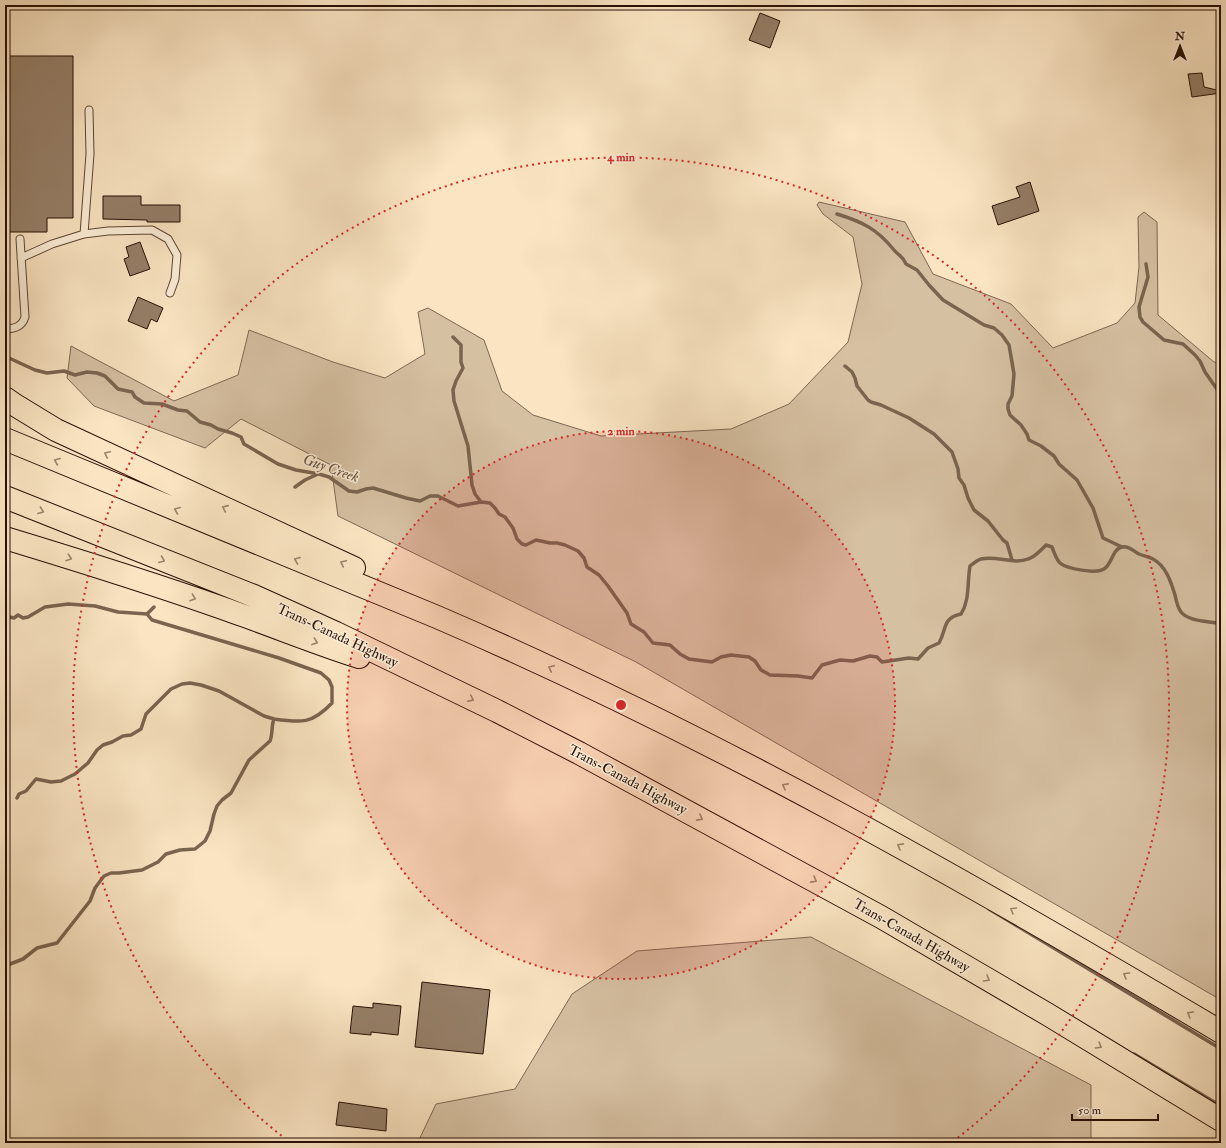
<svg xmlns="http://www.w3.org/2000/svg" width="1226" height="1148" font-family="'IM FELL Double Pica',serif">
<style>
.green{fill:#d6c0a2;stroke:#7e6853}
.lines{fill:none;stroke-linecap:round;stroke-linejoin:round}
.stream{stroke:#7a644f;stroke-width:3.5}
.building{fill:#957e67;stroke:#271004}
.service-casing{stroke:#5c4534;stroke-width:9}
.motorway-casing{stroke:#271004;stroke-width:24}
.service{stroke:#fcedd7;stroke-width:7}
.motorway{stroke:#fae4c2;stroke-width:22}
.oneway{stroke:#9b856c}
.ring{fill:none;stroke:#d62828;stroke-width:2;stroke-dasharray:2 4}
.labels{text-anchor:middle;stroke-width:3;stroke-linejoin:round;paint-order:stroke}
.street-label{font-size:14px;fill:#271004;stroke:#fcedd7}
.water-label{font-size:15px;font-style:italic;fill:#664f3c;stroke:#fcedd7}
.centre{fill:#d62828;stroke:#fcedd7;stroke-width:2}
.ring-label{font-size:12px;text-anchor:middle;font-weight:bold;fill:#d62828;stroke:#fcedd7;stroke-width:3;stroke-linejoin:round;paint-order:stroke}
</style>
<rect width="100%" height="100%" fill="#fae4c2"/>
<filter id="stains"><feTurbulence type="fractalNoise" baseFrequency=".005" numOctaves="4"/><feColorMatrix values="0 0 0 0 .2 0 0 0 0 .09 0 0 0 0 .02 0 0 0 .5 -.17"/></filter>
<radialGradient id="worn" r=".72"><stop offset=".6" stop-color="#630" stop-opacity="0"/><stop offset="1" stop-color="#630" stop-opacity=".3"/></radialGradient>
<!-- green -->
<path class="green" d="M819 202 905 222 933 274 1011 304 1053 348 1117 323 1135 303 1139 267 1138 217 1144 212 1157 222 1158 315 1214 362 1221 364V1000L636 662 338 516 331 465 241 419 205 448 94 406 67 378 71 346 174 401 238 375 249 330 333 362 385 378 425 354 418 312 428 308 484 340 502 391 533 415 601 436 731 429 789 404 848 342 862 284 853 237 823 214 817 205Z
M811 937 1091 1085V1143H416L418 1142 436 1104 515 1089 572 994 637 951Z"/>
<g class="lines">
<!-- stream -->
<path class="stream" d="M837 214C863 222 877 229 894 250 899 256 903 256 906 264L917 270 929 285 943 300 984 325 994 328 1002 335 1009 345 1014 374 1012 396 1008 404V409L1010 415 1021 425 1027 434 1029 440 1041 446 1054 456 1059 464 1077 480 1093 508 1103 538 1122 547
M1146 264 1148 277 1139 307 1140 317 1143 322 1164 340 1183 344 1195 355 1200 361 1205 372 1221 395
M453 337 461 345V362L463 368 456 381 453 390 454 401 468 446 472 485 475 494 481 502
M5 359 9 358 35 370 47 373 64 371 75 375 87 372 97 373 105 376 118 389 132 392 135 397 144 403 162 404 178 410 187 411 200 422 211 425 218 429 232 433 241 437 244 444 278 464 296 470 319 474 329 477 349 491 357 492 366 489 373 488 406 498 420 501 430 496H438L458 506 481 502 490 503 495 508 499 514 505 517 513 528 517 539 522 544 526 545 536 540 550 543H557L565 545 578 551 584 558 587 567 599 575 608 586 627 613 631 624 644 632 653 643 670 645 680 654 689 659 712 662 721 657 731 655 749 657 755 661 761 670 770 675 798 676 812 678 822 665 840 660 853 661 870 656 877 657 882 662 909 658 918 659 928 648 939 643C947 629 942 618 961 614 970 600 967 583 970 566 973 564 977 560 981 559 996 555 1014 565 1028 559 1035 557 1041 550 1046 545L1052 547C1054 552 1056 559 1060 563 1067 569 1096 574 1104 569 1113 564 1112 545 1126 547 1131 548 1135 552 1139 554 1144 556 1149 557 1153 559 1166 566 1171 582 1175 595 1176 600 1178 608 1181 612 1189 622 1210 621 1221 624
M845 366 852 372 855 378 857 386 868 400 871 402 881 405 909 418 934 434 952 452 958 469 959 478 964 485 968 498 974 510 988 521 1003 540 1007 543 1012 560
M295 487 305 480 318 474
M5 616 14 618 18 615 23 618 28 617 45 607 68 604 95 606 118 612 147 614 154 607
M17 798 19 794 26 791 36 779 51 782 61 781 75 774 88 763 97 750 103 745 112 742 123 736 131 735 141 729 146 714 171 689 182 684 190 683 201 685 219 691 264 716 274 719
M989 909 1221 1049
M5 966 23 959 37 948 57 943 90 901 95 888 104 876 111 873H119L142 870 158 862 166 854 180 850 195 849 205 841 210 831 214 814 217 806 222 800 231 793 249 760 270 741C273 734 271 726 274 719 302 723 312 724 332 703V687L329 680 321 673 279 658 152 620 147 614
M1134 1054 1221 1106"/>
</g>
<!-- building -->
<path class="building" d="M760 13 780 21 770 48 749 40Z
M6 56H73V218H47V232H6Z
M1202 73 1204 87 1221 91V93L1192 97 1188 74Z
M1030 182 1039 211 998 225 992 206 1020 197 1016 187Z
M103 196H141V205H180V222H147V220L103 219Z
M140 242 150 269 130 276 124 259 129 257 126 247Z
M138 297 163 308 157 322 151 319 147 329 128 321Z
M422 982 490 990 483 1054 415 1047Z
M373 1003 401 1006 398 1035 371 1032V1035L350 1033 353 1006 373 1008Z
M339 1102 387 1109 386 1131 336 1125Z"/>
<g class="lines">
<!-- service casing -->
<g class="service-casing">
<path id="service" d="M84 234 108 231 152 230 168 239 177 255 175 279 170 293
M21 258 52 244 84 234 90 154 89 110
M5 329C14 329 22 327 25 317L20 239"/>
</g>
<!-- motorway casing -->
<g class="motorway-casing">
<path id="motorway" d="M5 398 15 405 56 430 354 568
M5 439 437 617C709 734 967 881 1221 1032
M5 497 254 596 336 633 497 711 579 753 881 917 1047 1014 1221 1120
M5 538C84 562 162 586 239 614 279 628 318 644 359 657"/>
</g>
<!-- service -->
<use href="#service" class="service"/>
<!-- motorway -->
<use href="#motorway" class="motorway"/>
</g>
<!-- one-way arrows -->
<defs><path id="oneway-chevron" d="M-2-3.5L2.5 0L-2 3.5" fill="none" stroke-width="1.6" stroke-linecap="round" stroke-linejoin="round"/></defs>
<g class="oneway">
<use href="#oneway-chevron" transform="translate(107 454) rotate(-155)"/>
<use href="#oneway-chevron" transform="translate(57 461) rotate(-157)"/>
<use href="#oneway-chevron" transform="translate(225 508) rotate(-156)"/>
<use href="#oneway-chevron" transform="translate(177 510) rotate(-158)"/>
<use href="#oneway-chevron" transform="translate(41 511) rotate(22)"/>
<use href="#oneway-chevron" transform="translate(69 558) rotate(18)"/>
<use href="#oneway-chevron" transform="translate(162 560) rotate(22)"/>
<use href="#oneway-chevron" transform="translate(297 560) rotate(-158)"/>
<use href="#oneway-chevron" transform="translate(343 563) rotate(-155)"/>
<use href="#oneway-chevron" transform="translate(193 598) rotate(19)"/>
<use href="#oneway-chevron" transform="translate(315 642) rotate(20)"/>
<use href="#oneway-chevron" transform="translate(551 668) rotate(-155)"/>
<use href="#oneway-chevron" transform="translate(471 699) rotate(26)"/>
<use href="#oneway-chevron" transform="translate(785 786) rotate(-152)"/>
<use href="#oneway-chevron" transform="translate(700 818) rotate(28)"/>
<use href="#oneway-chevron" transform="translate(900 846) rotate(-152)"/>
<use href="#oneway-chevron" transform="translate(814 880) rotate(29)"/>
<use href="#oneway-chevron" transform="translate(1013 910) rotate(-150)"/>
<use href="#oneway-chevron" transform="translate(1126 975) rotate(-149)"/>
<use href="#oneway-chevron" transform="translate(987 979) rotate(30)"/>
<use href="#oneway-chevron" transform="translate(1190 1014) rotate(-149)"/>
<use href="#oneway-chevron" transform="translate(1099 1046) rotate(31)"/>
</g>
<!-- distance rings -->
<circle cx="621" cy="705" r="274" fill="#d62828" fill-opacity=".12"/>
<g class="ring">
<circle cx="621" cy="705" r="274"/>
<path d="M291 1143A548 548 0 1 1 951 1143"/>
</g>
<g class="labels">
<!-- street labels -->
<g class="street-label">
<text transform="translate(338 635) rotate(25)" y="5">Trans-Canada Highway</text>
<text transform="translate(628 779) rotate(28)" y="5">Trans-Canada Highway</text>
<text transform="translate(912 935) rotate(30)" y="5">Trans-Canada Highway</text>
</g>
<!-- water labels -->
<g class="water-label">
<text transform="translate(331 468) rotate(19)" y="5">Guy Creek</text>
</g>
</g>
<circle cx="621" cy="705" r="6" class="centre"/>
<g class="ring-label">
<text x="621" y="161">4 min</text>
<text x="621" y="435">2 min</text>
</g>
<!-- margin -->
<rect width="1226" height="1148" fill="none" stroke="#fae4c2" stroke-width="20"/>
<rect x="6" y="6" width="1214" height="1136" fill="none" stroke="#271004" stroke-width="2"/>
<rect x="10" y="10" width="1206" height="1128" fill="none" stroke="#271004"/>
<!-- north arrow -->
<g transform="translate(1180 46)" stroke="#fcedd7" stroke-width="3" paint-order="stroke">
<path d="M0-3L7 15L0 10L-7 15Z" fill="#271004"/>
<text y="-6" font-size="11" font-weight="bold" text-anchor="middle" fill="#271004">N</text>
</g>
<!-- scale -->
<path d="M1072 1114v6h86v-6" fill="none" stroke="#271004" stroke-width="2"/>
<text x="1078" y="1114" font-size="12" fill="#271004" stroke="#fcedd7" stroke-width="3" paint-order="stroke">50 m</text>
<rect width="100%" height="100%" filter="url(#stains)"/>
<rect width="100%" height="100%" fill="url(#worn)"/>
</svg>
